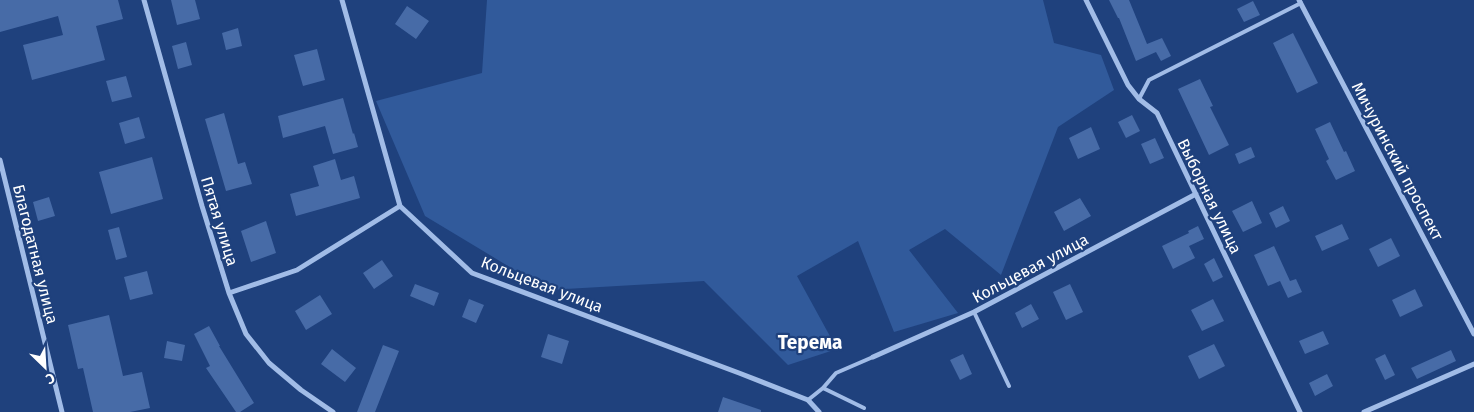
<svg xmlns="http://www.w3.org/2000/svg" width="1474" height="412" font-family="'Fira Sans',sans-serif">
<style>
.green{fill:#315a9b}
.building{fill:#476ba7}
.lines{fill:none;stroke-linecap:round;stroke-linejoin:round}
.lane{stroke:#a1bce7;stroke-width:4}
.street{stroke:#a1bce7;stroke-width:5}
.labels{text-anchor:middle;stroke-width:4.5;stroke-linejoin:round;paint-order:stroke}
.street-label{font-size:16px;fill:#fff;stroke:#1f417d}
.quarter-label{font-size:19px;font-weight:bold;fill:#fff;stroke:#1f417d}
</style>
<rect width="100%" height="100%" fill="#1f417d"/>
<!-- green -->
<path class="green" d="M487 0H1043L1054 43 1101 55 1114 90 1058 127 1001 275 945 229 909 250 958 313 894 332 858 241 797 276 837 349 788 365 704 281 548 290 425 216 376 101 482 73Z"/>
<!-- building -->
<path class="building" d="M0 0H118L123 19 96 26 105 60 32 80 23 45 63 35 58 16 0 32Z
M171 0H195L200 19 177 25Z
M1109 0H1129L1147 44 1162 38 1171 56 1161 61 1156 52 1136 61 1119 18H1118Z
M1253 1 1260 15 1244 22 1237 9Z
M407 6 429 21 416 39 395 24Z
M238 28 242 46 226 50 222 33Z
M1293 33 1318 83 1297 93 1273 43Z
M186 42 192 65 178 69 172 46Z
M317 49 325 80 303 86 294 55Z
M126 76 132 97 112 102 106 81Z
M1200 79 1213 106 1210 107 1229 145 1209 155 1178 89Z
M343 98 353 134 354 133 358 147 333 154 325 126 283 138 278 116Z
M224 113 238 164 245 162 252 184 226 191 205 119Z
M1132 115 1140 131 1126 138 1118 122Z
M139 117 145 138 125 144 119 123Z
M1330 122 1344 152 1346 151 1355 171 1336 180 1326 161 1329 159 1315 129Z
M1091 127 1100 149 1078 159 1069 138Z
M1155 138 1164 158 1150 164 1141 144Z
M1251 147 1255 157 1239 164 1235 154Z
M152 157 163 199 111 214 99 172Z
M335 159 341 180 354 176 360 198 296 216 290 194 319 186 313 166Z
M49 197 55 216 38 221 33 202Z
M1080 198 1091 216 1064 231 1054 212Z
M1252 201 1262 223 1243 232 1232 211Z
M1283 206 1290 221 1276 228 1269 213Z
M266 221 276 253 251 262 241 231Z
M1342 224 1349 239 1322 251 1315 236Z
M1198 226 1204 239 1189 246 1195 258 1173 269 1162 246 1189 233 1188 231Z
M119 227 127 257 116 260 108 230Z
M1391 238 1400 256 1378 267 1369 249Z
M1274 246 1290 281 1296 279 1302 292 1288 298 1280 281 1268 286 1254 255Z
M1214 258 1223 277 1213 282 1204 264Z
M382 260 393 276 374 289 363 273Z
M147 271 153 294 130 300 124 277Z
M415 284 439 293 434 306 410 296Z
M1070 284 1083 312 1066 320 1053 292Z
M1415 289 1423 306 1400 317 1392 300Z
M320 295 332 314 306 330 295 311Z
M469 299 484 305 476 323 462 317Z
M1213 299 1224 321 1202 331 1191 310Z
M1031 304 1039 319 1022 328 1015 313Z
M109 315 123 376 142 372 150 408 130 412H93L83 368 78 369 68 325Z
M209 326 220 346H219L254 403 240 412H236L206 368 210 366 194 334Z
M1323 331 1329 344 1305 354 1299 341Z
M548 334 569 341 562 364 541 357Z
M167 341 185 345 182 361 164 358Z
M1214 344 1225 366 1199 379 1188 356Z
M383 345 399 351 375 412H357Z
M332 349 356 368 345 382 321 364Z
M1451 350 1456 361 1417 379 1411 368Z
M963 354 972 374 960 380 950 360Z
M1385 354 1395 375 1385 380 1375 359Z
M1327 374 1333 386 1315 396 1309 383Z
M723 397 761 410V412H718Z"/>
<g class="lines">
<!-- lane -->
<path class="lane" d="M1139 99 1149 80 1301 3
M974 312 1009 386
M823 388 864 408
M808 400 823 388 836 373 873 357"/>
<!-- street -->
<path class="street" d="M144 0 202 206 229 293 246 334 269 363 301 390 333 412
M342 0 400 206 472 273 739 373 808 400 819 412
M1086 0 1128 85 1139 99 1157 113 1300 412
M1299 0 1474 334
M0 160 62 412
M229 293 297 270 400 206
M873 357 974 312 1196 194
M1364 412 1474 364"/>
</g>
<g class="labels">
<!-- street labels -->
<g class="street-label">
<text transform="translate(1398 161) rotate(62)" y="6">Мичуринский проспект</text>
<text transform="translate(1210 196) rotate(64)" y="6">Выборная улица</text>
<text transform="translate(220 221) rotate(73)" y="6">Пятая улица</text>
<text transform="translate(36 254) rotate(76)" y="6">Благодатная улица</text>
<text transform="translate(1030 268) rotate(-28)" y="6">Кольцевая улица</text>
<text transform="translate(542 284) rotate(21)" y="6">Кольцевая улица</text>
</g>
<!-- quarter labels -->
<g class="quarter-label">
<text x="810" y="349">Терема</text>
</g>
</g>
<!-- north arrow -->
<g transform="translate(45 367) rotate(155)" stroke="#1f417d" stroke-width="4" paint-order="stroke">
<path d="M0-4L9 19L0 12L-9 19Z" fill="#ffffff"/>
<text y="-8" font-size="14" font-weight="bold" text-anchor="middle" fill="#ffffff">С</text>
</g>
</svg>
